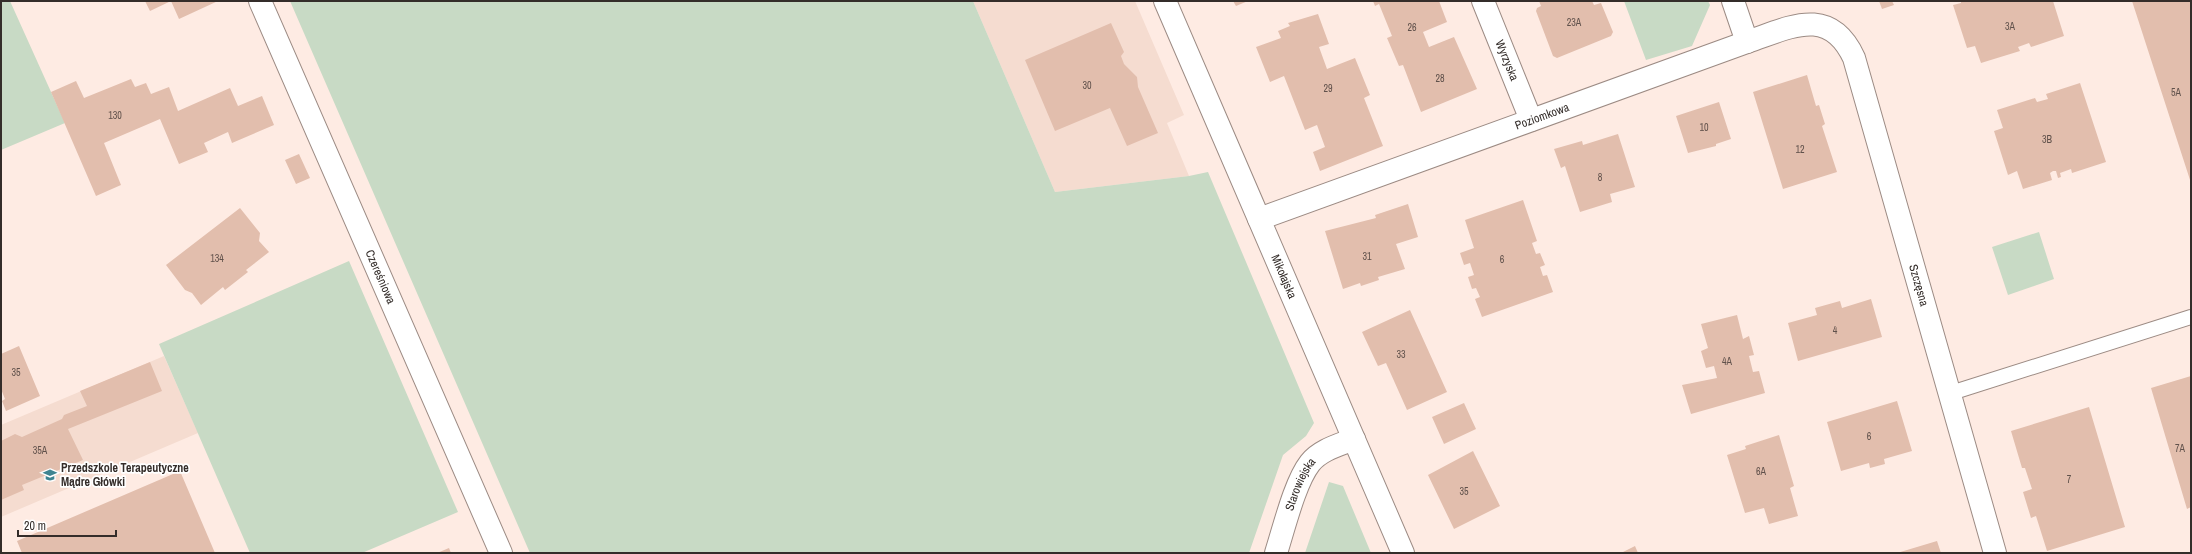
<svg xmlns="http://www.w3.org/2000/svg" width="2192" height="554" font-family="'Archivo Narrow',sans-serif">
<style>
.built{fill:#f5dcd0}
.green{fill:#c8dac5}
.building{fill:#e2bead}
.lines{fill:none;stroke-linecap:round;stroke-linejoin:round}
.lane-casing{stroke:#9c8b84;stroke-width:16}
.street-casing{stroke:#9c8b84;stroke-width:24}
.lane{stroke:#fff;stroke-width:14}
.street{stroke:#fff;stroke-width:22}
.labels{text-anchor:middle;stroke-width:3.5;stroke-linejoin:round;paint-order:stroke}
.number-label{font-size:10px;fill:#60514b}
.street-label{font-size:12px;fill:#342d2a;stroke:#fff}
.poi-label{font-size:12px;font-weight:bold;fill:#342d2a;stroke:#fff;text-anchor:start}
</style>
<rect width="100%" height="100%" fill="#feebe3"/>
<!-- built -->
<path class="built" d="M973 1H1135L1184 115 1167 123 1189 176 1055 192Z
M164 356 198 433 1 517V425Z"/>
<!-- green -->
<path class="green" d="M1 1H10L65 123 1 150Z
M290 1H973L1055 192 1189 176 1208 172 1314 423 1306 436 1283 455 1249 553H530Z
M1624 1H1708L1710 5 1692 46 1646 60Z
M2039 232 2054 279 2008 295 1992 247Z
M349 261 458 512 362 553H250L159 344Z
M1329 482 1343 486 1371 553H1305Z"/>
<!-- building -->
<path class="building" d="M145 1H218L179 19 171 1 150 11Z
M1233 1H1248L1236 6Z
M1373 1H1439L1447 22 1423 32 1429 47 1454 37 1477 89 1421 112 1403 65 1399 66 1387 38 1392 36 1379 4 1375 6Z
M1539 1H1592L1594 5 1601 3 1613 32 1611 36 1557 58 1553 56 1536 11 1537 8 1541 6Z
M1879 1H1892L1894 5 1882 9Z
M1961 1H2053L2064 36 2031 47 2029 43 2018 47 2020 51 1981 63 1975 46 1967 48 1953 5 1961 3Z
M2132 1H2191V183Z
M1318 14 1329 44 1319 47 1327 69 1355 58 1370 95 1364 98 1383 146 1320 171 1313 152 1325 147 1317 125 1305 130 1284 76 1270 82 1256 47 1281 38 1278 31 1290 26 1288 23Z
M1111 23 1124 52 1121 56 1124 64 1137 77 1138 87 1158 133 1127 146 1110 108 1055 131 1025 60Z
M1807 75 1816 106 1819 105 1825 124 1822 126 1837 172 1783 189 1753 92Z
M131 79 135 87 146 83 151 94 169 87 178 111 230 88 238 106 262 96 274 125 232 143 228 132 204 143 208 152 179 164 160 119 104 143 121 185 96 196 51 92 76 81 84 98Z
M2080 83 2106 162 2072 173 2071 169 2060 173 2061 177 2058 178 2056 171H2053L2050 173 2052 180 2023 189 2017 171 2008 175 1994 131 2003 128 1997 110 2035 98 2037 102 2048 99 2046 94Z
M1719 102 1731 139 1716 144V146L1688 153 1676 116Z
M1618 134 1635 187 1610 194 1612 202 1580 212 1565 166 1561 168 1554 149 1582 141 1583 145Z
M299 154 310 178 296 184 285 160Z
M1523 200 1537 241 1532 243 1536 254 1540 253 1545 265 1540 267 1543 276 1547 275 1553 292 1482 317 1475 299 1480 297 1476 288 1472 289 1468 277 1474 275 1470 263 1464 265 1460 253 1474 248 1465 220Z
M1408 204 1418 237 1396 244 1405 269 1378 277 1379 280 1361 286 1360 283 1343 289 1325 231 1376 218 1375 215Z
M240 208 260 233 259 241 269 252 246 270 248 272 225 290 223 287 201 305 192 293 185 290 166 265Z
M1871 299 1882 337 1798 361 1788 323 1817 315 1815 308 1840 301 1842 308Z
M1410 310 1447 392 1407 410 1386 363 1378 366 1362 332Z
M1737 315 1743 339 1749 336 1754 355 1749 356 1753 372 1759 371 1765 393 1691 414 1682 385 1717 378 1714 366 1706 368 1701 351 1708 348 1701 324Z
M19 346 40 396 6 411 2 401 5 399 1 389V354Z
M150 362 162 391 68 429 83 460 22 485 24 490 1 500V441L15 434 22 437 62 419 64 415 87 406 80 391Z
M2191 376V507L2187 509 2151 388Z
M1897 401 1912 451 1884 459 1885 464 1870 468 1869 463 1841 471 1827 422Z
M1464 403 1476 429 1444 444 1432 417Z
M2089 407 2125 527 2047 551 2036 516 2031 518 2023 492 2032 489 2025 468H2022L2011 431Z
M1779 435 1794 486 1790 488 1798 516 1769 524 1764 508 1745 513 1727 455 1746 449 1745 446Z
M1473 451 1500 506 1454 529 1428 475Z
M180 471 215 553H22L17 541Z
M1937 541 1941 553H1897Z
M1635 546 1638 553H1621Z
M449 548 451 553H437Z"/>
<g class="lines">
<!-- lane casing -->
<g class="lane-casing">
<path id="lane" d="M1951 393 2191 317"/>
</g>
<!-- street casing -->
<g class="street-casing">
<g id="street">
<path id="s1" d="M260 1 501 553"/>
<path id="s2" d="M1165 1 1403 553"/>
<path id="s3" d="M1483 1 1531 120"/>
<path d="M1733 1 1747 42"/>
<path id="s4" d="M1259 219 1747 42C1789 28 1829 4 1854 58L1995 553"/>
<path id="s5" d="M1276 553C1284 528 1295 482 1310 463 1320 450 1339 445 1354 439"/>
</g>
</g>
<!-- lane -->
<use href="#lane" class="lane"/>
<!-- street -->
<use href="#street" class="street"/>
</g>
<!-- icons -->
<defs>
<g id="school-bare" transform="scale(1.08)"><path d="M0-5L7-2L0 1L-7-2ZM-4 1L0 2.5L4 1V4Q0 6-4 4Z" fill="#3f8491" stroke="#fff" stroke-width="2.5" paint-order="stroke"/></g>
</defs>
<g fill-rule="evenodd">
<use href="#school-bare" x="50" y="475"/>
</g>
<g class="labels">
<!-- number labels -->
<g class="number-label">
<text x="1574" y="26">23A</text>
<text x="2010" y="30">3A</text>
<text x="1412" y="31">26</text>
<text x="1440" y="82">28</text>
<text x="1087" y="89">30</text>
<text x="1328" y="92">29</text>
<text x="2176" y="96">5A</text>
<text x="115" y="119">130</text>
<text x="1704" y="131">10</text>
<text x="2047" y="143">3B</text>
<text x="1800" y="153">12</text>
<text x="1600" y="181">8</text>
<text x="1367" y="260">31</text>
<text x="217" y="262">134</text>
<text x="1502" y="263">6</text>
<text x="1835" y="334">4</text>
<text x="1401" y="358">33</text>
<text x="1727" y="365">4A</text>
<text x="16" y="376">35</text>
<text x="1869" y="440">6</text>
<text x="2180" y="452">7A</text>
<text x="40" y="454">35A</text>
<text x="1761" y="475">6A</text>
<text x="2069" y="483">7</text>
<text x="1464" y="495">35</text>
</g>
<!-- street labels -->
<g class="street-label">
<text dy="4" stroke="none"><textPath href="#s3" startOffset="64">Wyrzyska</textPath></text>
<text dy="4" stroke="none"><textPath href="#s4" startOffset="301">Poziomkowa</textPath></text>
<text dy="4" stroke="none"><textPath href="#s1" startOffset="301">Czereśniowa</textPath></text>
<text dy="4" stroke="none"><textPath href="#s2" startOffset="300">Mikołajska</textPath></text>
<text dy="4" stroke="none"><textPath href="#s4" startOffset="880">Szczęsna</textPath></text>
<text dy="4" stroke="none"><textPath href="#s5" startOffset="73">Starowiejska</textPath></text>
</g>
<!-- poi labels -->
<g class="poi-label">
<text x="61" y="472">Przedszkole Terapeutyczne<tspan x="61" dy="14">Mądre Główki</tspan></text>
</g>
</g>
<!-- border -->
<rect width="2192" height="554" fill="none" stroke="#342d2a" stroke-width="4"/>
<!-- scale -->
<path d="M18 530v6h98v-6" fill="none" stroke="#342d2a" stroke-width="2"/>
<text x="24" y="530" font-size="12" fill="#342d2a" stroke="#ffffff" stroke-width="3" paint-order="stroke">20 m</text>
</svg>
